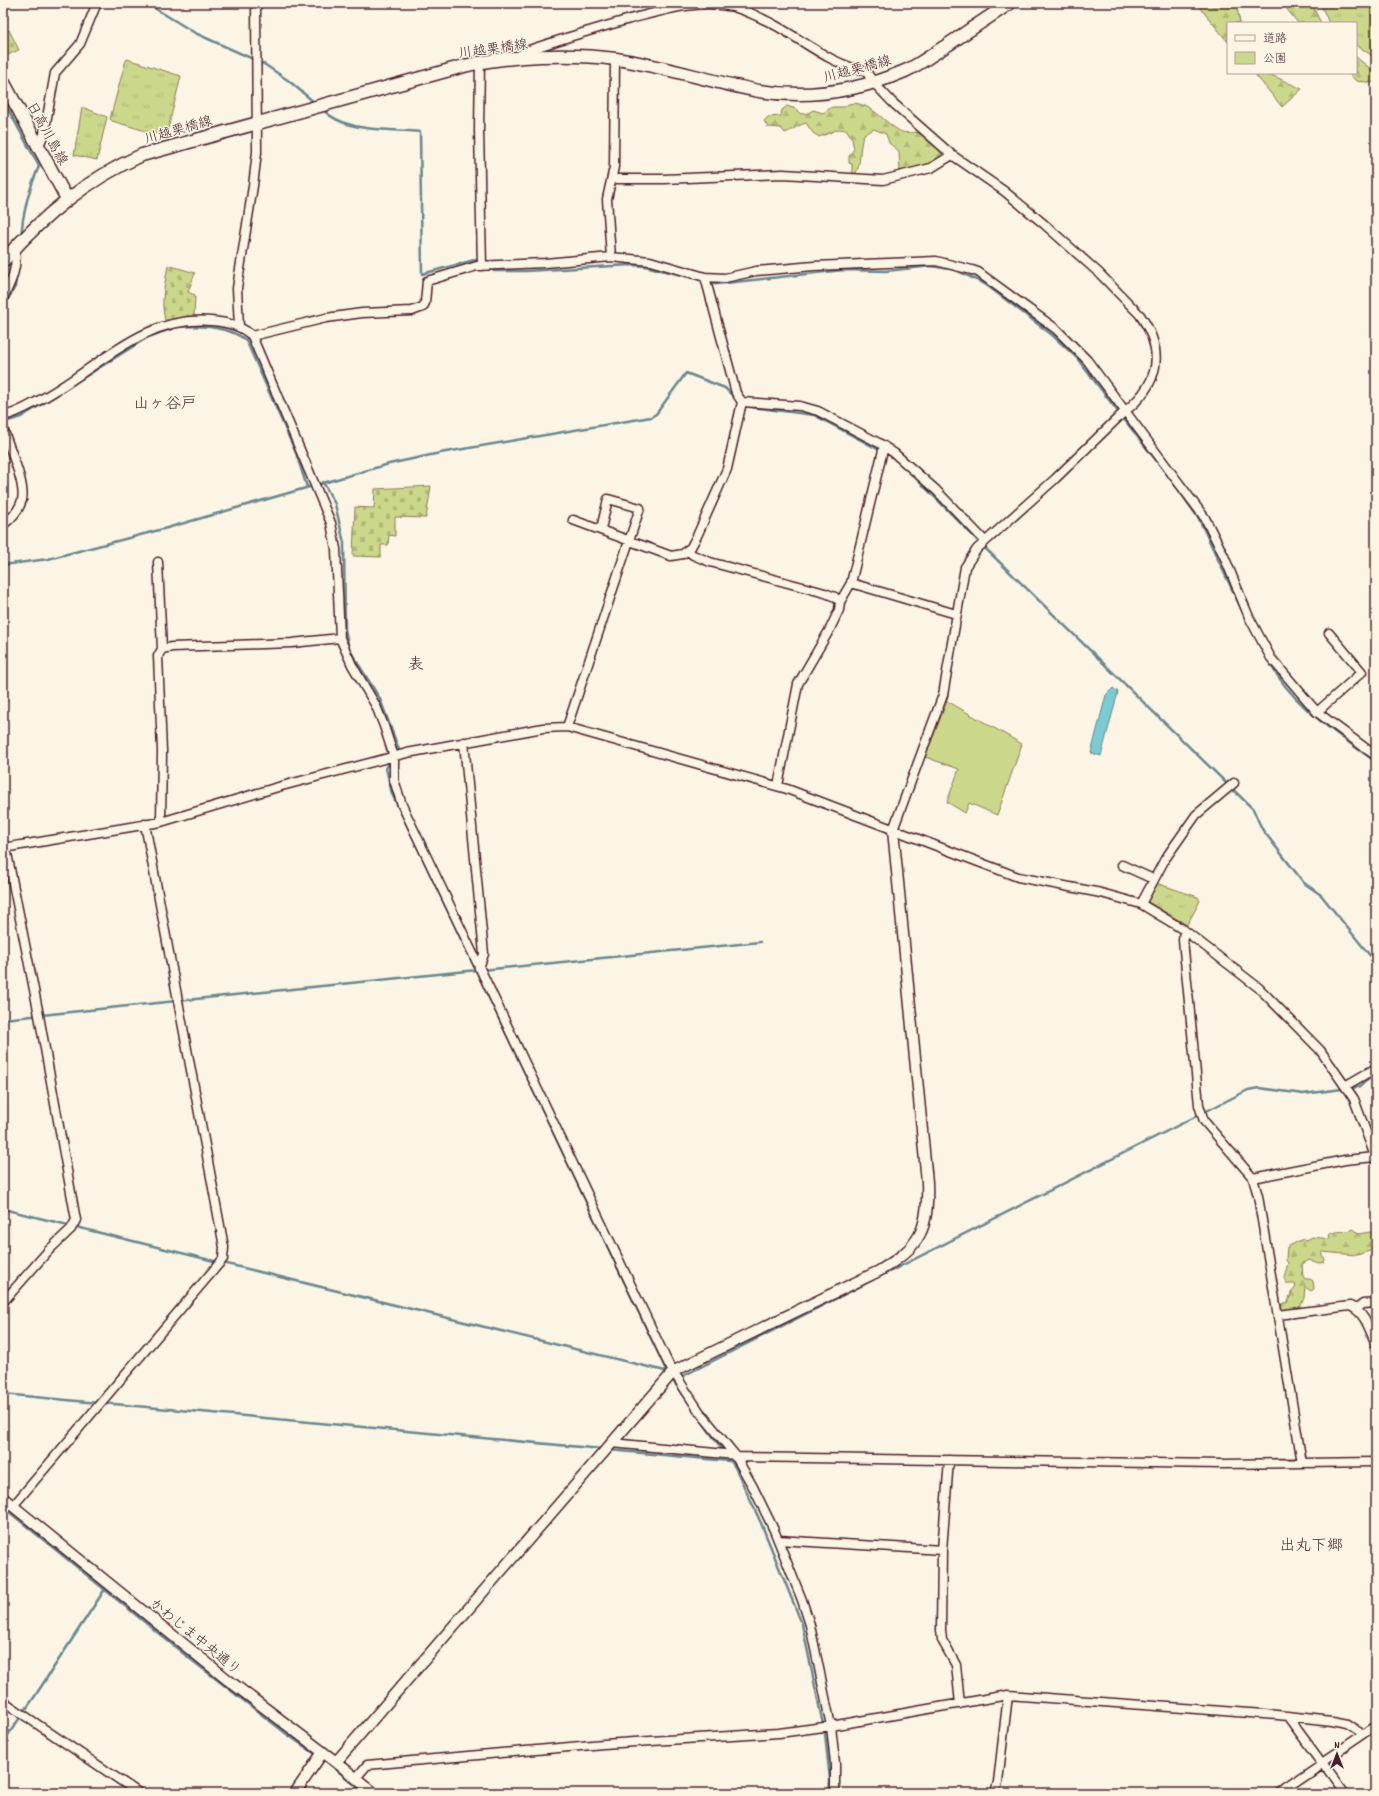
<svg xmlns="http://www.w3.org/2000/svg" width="1379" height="1796" font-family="Dekko,'Klee One',sans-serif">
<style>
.grass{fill:url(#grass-tufts);stroke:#8a7b5a}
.forest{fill:url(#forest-firs);stroke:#8a7b5a}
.cemetery{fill:url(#cemetery-stones);stroke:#8a7b5a}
.park{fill:#cbd78a;stroke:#8a7b5a}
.water{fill:#7accd2;stroke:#67878f}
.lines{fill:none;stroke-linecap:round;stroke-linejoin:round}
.stream{stroke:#67878f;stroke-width:2.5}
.minor-casing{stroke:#4a1f2b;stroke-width:11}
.tertiary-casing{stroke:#4a1f2b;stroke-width:13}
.primary-casing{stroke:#4a1f2b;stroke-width:15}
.minor{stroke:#fcf5e5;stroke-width:8}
.tertiary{stroke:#fcf5e5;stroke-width:10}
.primary{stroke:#fcf5e5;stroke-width:12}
.labels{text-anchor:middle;stroke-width:3;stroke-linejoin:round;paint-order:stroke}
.street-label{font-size:14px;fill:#4a1f2b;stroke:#fcf5e5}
.quarter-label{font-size:16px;fill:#4a1f2b;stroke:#fcf5e5}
</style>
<defs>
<pattern id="grass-tufts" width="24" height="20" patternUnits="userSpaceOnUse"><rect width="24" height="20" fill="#cbd78a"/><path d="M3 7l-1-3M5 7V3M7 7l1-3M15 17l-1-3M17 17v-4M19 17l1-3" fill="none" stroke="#b0b877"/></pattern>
<pattern id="forest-firs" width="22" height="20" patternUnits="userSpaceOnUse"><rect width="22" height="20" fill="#cbd78a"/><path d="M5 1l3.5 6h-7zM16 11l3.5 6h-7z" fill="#b0b877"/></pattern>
<pattern id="cemetery-stones" width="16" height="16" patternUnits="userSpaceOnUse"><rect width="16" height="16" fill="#cbd78a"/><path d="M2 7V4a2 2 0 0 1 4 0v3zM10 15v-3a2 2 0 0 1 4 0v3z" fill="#b0b877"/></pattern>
</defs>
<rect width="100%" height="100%" fill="#fcf5e5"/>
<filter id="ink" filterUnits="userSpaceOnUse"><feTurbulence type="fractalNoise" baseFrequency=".025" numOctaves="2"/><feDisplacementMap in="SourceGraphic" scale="8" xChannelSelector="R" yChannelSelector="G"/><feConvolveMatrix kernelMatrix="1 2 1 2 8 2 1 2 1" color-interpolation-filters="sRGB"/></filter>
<g filter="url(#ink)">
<!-- grass -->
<path class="grass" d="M1320 3H1376V58L1356 45V23H1329Z
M127 59 181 76 166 137 112 121 110 119 125 63Z
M82 107 107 117 97 160 74 155Z
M1156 883 1198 897 1200 901 1187 925 1145 900Z"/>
<!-- forest -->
<path class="forest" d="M1196 3H1236L1240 23H1228V42Z
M1282 3H1311L1321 23H1298Z
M1356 57 1372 70H1376V83L1356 81 1348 73H1356Z
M1254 73H1267L1302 89 1282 107Z
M854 103C873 105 882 120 898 130 905 135 912 131 920 133 929 136 941 148 943 157L919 168 900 173 899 151 889 143 886 134 874 129 864 134C858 147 862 166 855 174L852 172V164L849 163V156L854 149 852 139 847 130 839 129 819 137 813 133 806 123C798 125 793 130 785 133L781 128 768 127 764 121 768 117 781 116 782 110 787 106 796 109 801 114 808 113 813 110 823 113 832 107H845L848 104Z
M1354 1229 1359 1234 1376 1231V1249L1357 1255 1322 1252V1255L1325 1259 1324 1262 1319 1263 1309 1260 1302 1264 1303 1276 1305 1279H1310L1313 1281 1314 1289 1311 1291 1305 1287 1304 1298 1299 1310 1279 1313 1282 1304 1288 1302 1291 1293 1296 1287 1295 1284H1287L1284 1278 1288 1263 1286 1260 1287 1247 1303 1239 1307 1240 1312 1237 1330 1239 1329 1234C1338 1230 1345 1233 1354 1229Z"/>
<!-- cemetery -->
<path class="cemetery" d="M9 30 19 50 3 57V33Z
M168 265 195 273 188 292 195 295 194 317 165 320C160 302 165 284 168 265Z
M431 486 426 518 395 517V536L389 535 388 545H381V557L353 556 355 507 374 508 375 489Z
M3 661 7 702H3Z"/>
<!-- park -->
<path class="park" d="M947 701 1022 744 997 815 969 803 965 813 947 802 959 769 925 757Z"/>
<!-- water -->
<path class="water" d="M1113 688 1118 692 1101 756 1091 753 1106 695Z"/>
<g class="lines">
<!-- stream -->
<path class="stream" d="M149 3 151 6 195 33 264 64 289 81 315 103
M3 100 39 166C29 189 23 211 21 236
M322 109C347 134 387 128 420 132L422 274 478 259 481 261
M19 260 20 249
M489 267 494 271H526L631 265 645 266 717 284 843 270 886 271 931 266 956 270 985 284 1051 334 1076 357 1116 409 1173 482 1199 519 1245 617
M3 308 15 287 17 273
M177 327C200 325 227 326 246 340L296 453 307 487
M64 390 148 337 171 329
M752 407 814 415 896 459
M4 417 5 422 21 417 57 395
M914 476 985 548 1253 809 1262 829 1304 883 1321 895 1376 963
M323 482 335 504 344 543 345 629 349 649 380 699 399 750 398 752
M3 565 48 559 167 528 389 464 440 453 651 417 656 414 686 373 725 388 734 397
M1268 660C1293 707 1335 732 1376 762
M391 761 386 768 392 794 668 1374
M482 970 760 942
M3 1019 477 970
M3 1209 218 1262
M223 1263 665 1371
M881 1276 1248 1090 1259 1088 1303 1094 1358 1087 1376 1074
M671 1378 690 1404
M679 1378 873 1280
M3 1394 98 1403
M103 1403 602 1449
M699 1417 724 1452
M609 1450 729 1461
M727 1456 735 1467 761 1523 802 1624 825 1734 830 1780 829 1793
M3 1507 189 1658 288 1735 318 1756
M3 1742 33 1699 105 1589
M322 1758 365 1793"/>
<!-- minor casing -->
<g class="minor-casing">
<path id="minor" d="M518 56 526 51C561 39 595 29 630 19 662 11 695 0 728 6 741 8 753 14 765 20 799 36 829 65 866 71L873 82 893 103 952 155 1004 191 1044 224 1099 273 1140 315C1166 352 1159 385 1124 412L1055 479 977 549 965 567 943 695 893 830
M480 62 479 130 482 266
M38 148 44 134 55 73 80 44 97 3
M613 179H664L783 174 883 180 931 168 952 155
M611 257 607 199 614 167 615 59
M705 277 736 393 742 402
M3 298C12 281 18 266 15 247
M239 327 237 288 253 186 257 152 256 3
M252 336 326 318 362 313 412 311 423 307 425 303 427 281 477 266 545 263 611 257 650 261 705 277 725 278 756 271 814 266 913 262 936 261 972 270 978 272 1056 329 1087 360 1205 518 1224 556 1249 617 1271 658 1317 712 1376 756
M3 416C15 414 25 408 36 402 95 372 140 315 211 321 226 322 241 325 252 336L331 523 336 549 340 638 352 665 376 706 384 726 394 757V780L402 805 669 1365 699 1411 735 1455 753 1487 774 1530 802 1600 810 1625 831 1726 835 1763V1793
M3 428C8 446 26 483 22 500 19 511 11 519 3 525
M573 520 671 556 683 554 691 547 697 536 727 469 742 402 800 406 818 411 879 443 894 453 936 490 985 541
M687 550 693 555 710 562 825 593 835 597 840 602 839 610 830 629 798 684 778 786
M158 562 162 649
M851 583 956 614
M840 602 851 583 884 446
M1317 712 1362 672 1329 633
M567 727 640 508 608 499 601 529
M464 742 484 954 479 968
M161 822 162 751 158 656 162 649 172 647 292 643 340 638
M3 848 161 822 278 787 407 753 543 728 567 727 787 789 1018 877 1101 893 1141 904 1184 930 1259 988 1320 1050 1354 1099 1376 1159
M1122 865 1153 879
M1141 904 1165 859 1196 815 1234 783
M1184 930 1183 940 1199 1105 1204 1121 1253 1178 1258 1196 1302 1463
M1345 1086 1376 1068
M1253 1178 1345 1160 1375 1157
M3 1302 49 1250 71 1229 76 1220 38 1010 6 848
M1356 1309 1363 1304 1376 1303
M1278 1315 1350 1306C1366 1313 1369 1330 1376 1344
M612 1443 735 1455
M735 1457 1223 1464 1376 1462
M949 1460 942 1550 941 1630 942 1640 956 1665 960 1704
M13 1506 223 1259 224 1247 145 824
M778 1540 942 1550
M3 1701 139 1793
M1288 1717 1344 1793
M356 1778 367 1765 603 1744 779 1733 831 1726 1008 1695 1278 1715 1332 1721 1348 1724 1357 1730 1362 1736
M995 1793 998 1782 1008 1695
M1279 1793 1376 1727"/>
</g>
<!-- tertiary casing -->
<g class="tertiary-casing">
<path id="tertiary" d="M3 1498 228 1680 336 1762 374 1793
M336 1762 674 1371 879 1271C920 1246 929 1231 927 1182L893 830
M295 1793 323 1752"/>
</g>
<!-- primary casing -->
<g class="primary-casing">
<path id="primary" d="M3 81 67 199
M3 261C44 215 86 180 142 155L464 66C510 55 570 53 616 59 664 66 711 82 759 91 809 99 858 91 905 71 921 64 934 53 949 44 969 30 989 17 1010 3"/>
</g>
<!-- minor -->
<use href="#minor" class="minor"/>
<!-- tertiary -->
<use href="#tertiary" class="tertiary"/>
<!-- primary -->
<use href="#primary" class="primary"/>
</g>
</g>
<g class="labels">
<!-- street labels -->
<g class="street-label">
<text transform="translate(493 48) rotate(-8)" y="5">川越栗橋線</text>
<text transform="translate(857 68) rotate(-15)" y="5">川越栗橋線</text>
<text transform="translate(178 129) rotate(-16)" y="5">川越栗橋線</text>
<text transform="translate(48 133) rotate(61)" y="5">日高川島線</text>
<text transform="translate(196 1636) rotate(39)" y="5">かわじま中央通り</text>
</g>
<!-- quarter labels -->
<g class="quarter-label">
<text x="165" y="408">山ヶ谷戸</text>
<text x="416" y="669">表</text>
<text x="1311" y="1550">出丸下郷</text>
</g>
</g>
<!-- margin -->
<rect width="1379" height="1796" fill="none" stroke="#fcf5e5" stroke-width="16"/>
<rect x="8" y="8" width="1363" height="1780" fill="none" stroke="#4a1f2b" stroke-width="1.5" filter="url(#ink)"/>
<!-- legend -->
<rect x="1227" y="22" width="130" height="52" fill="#fcf5e5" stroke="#b59f9b"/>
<rect x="1235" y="35" width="20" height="6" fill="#fcf5e5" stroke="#b59f9b"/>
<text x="1263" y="42" font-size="12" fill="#4a1f2b">道路</text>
<rect x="1235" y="52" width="20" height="12" fill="#cbd78a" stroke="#b59f9b"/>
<text x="1263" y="62" font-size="12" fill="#4a1f2b">公園</text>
<!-- north arrow -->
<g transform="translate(1337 1754)" stroke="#fcf5e5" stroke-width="3" paint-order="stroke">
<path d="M0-3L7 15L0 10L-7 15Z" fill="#4a1f2b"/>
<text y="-6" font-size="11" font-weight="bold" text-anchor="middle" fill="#4a1f2b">N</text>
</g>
</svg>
